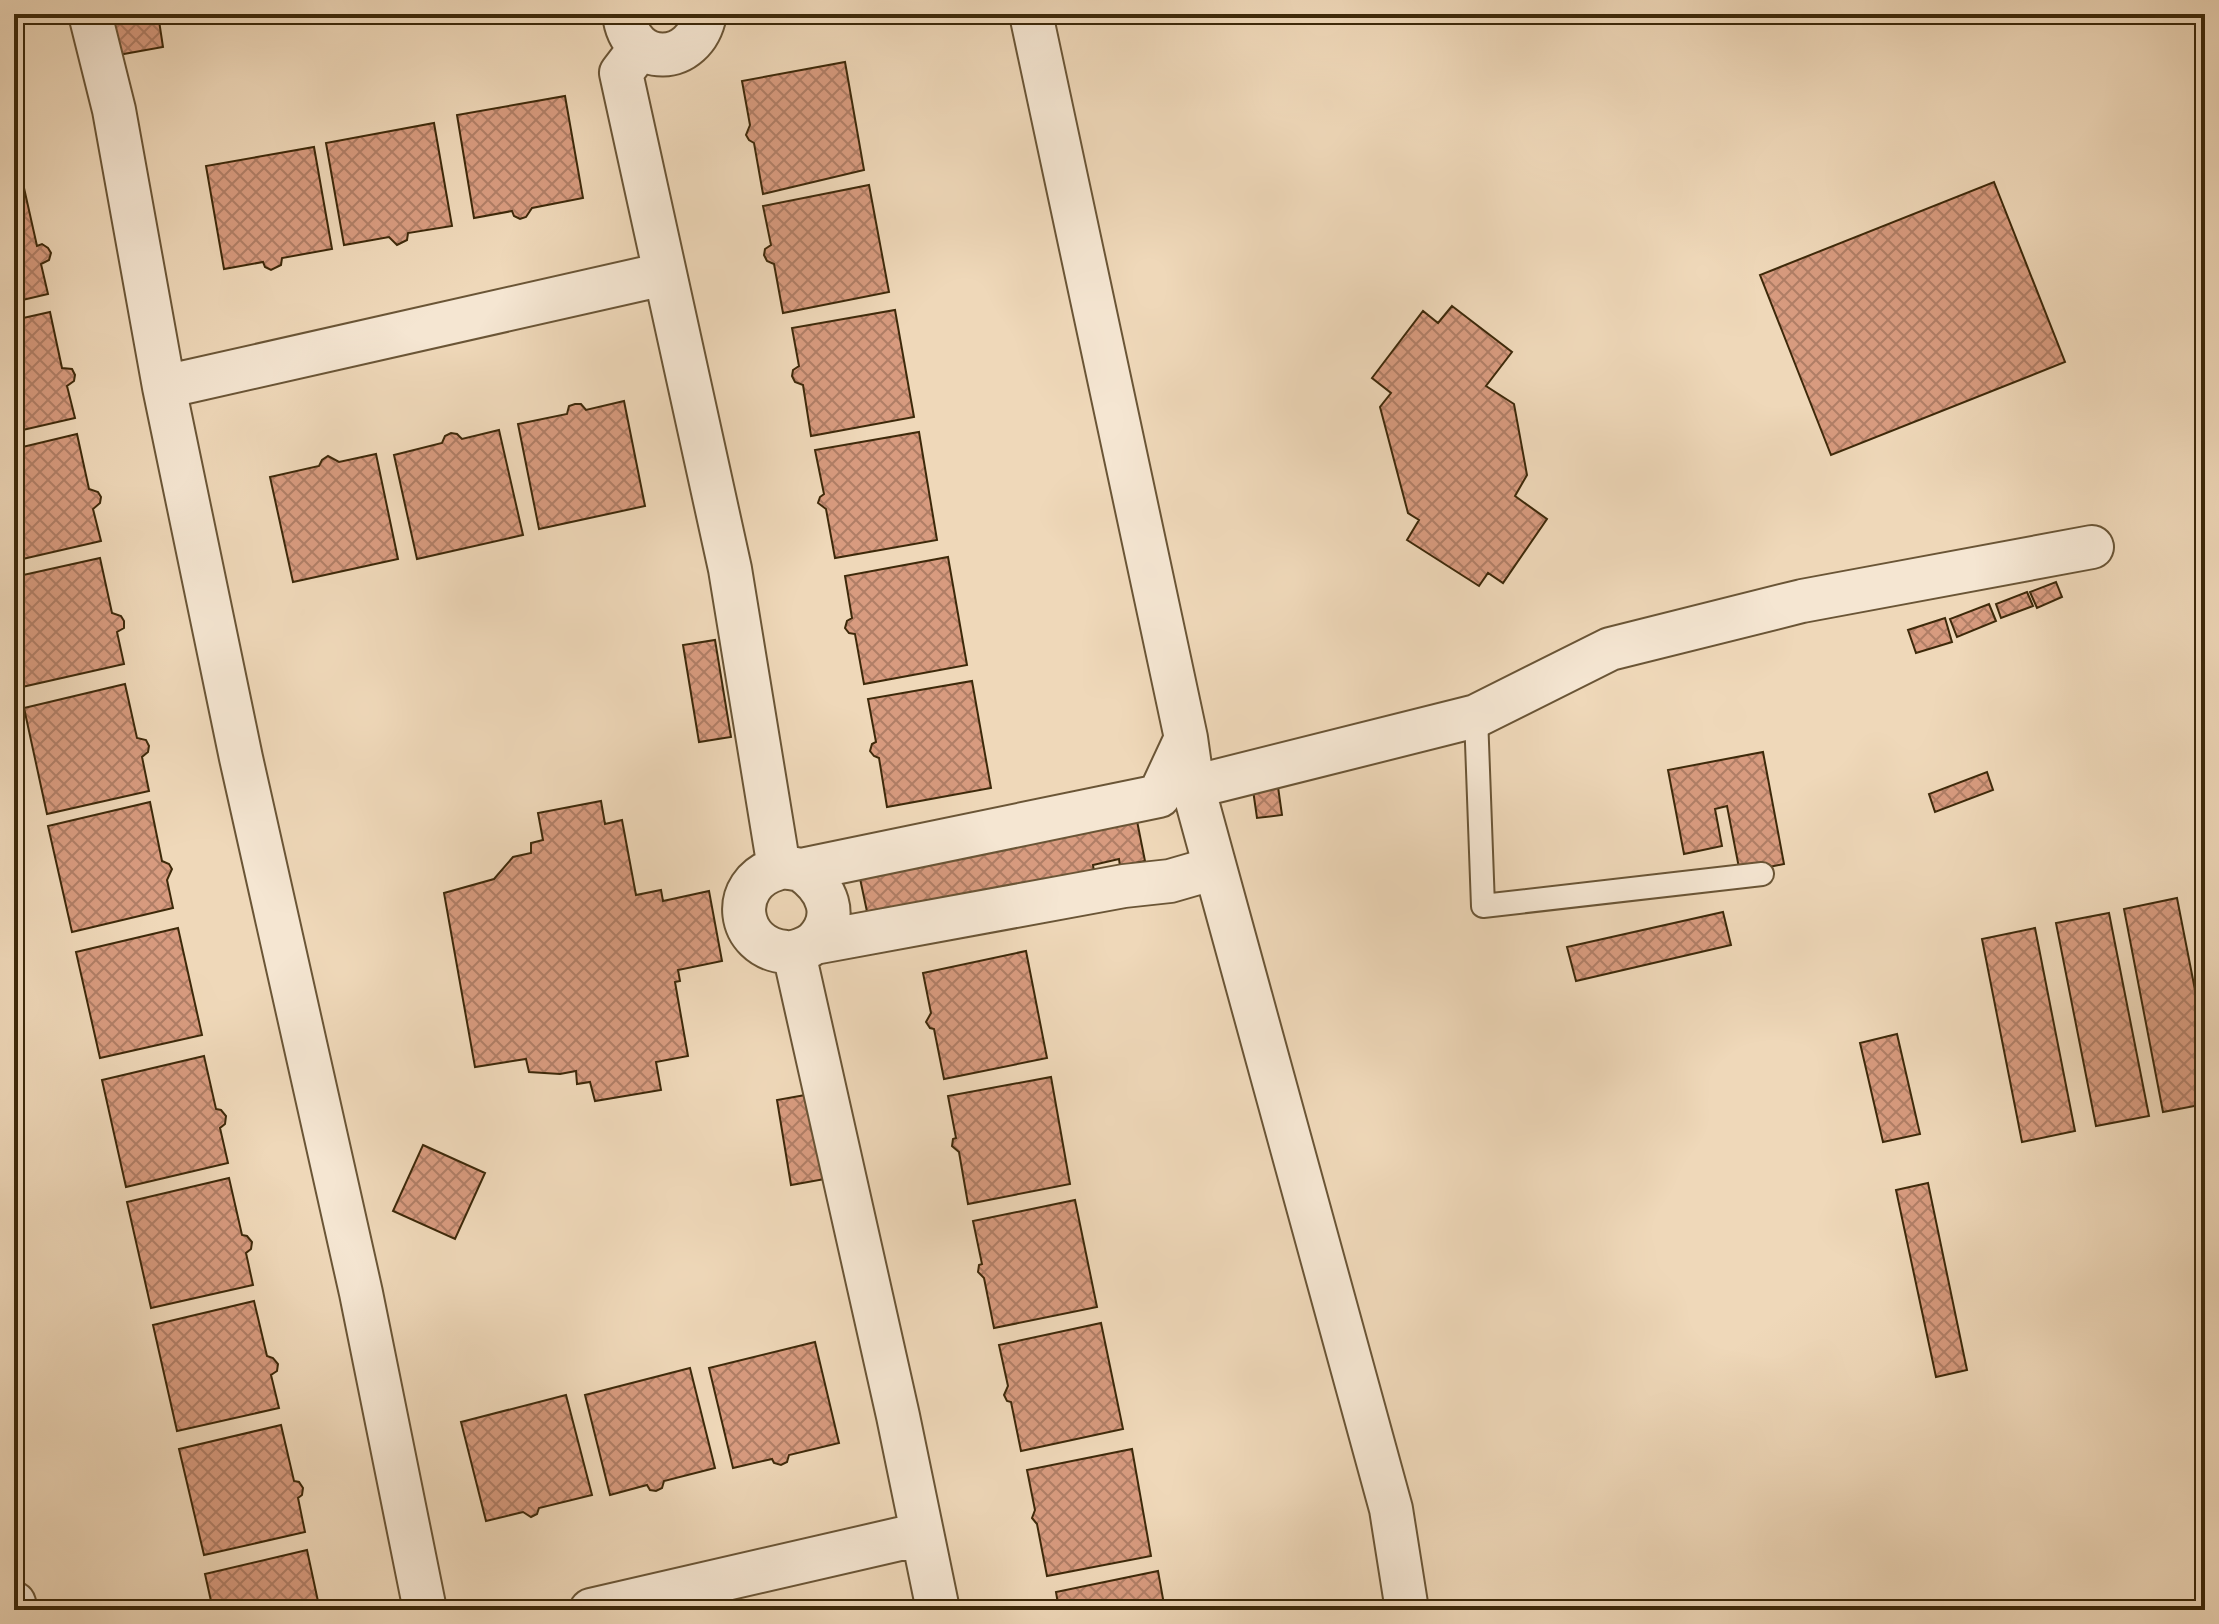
<svg xmlns="http://www.w3.org/2000/svg" width="2219" height="1624" font-family="Cardo,serif">
<style>
.building{fill:url(#building-cross-hatch);stroke:#3d290a;stroke-width:2}
.lines{fill:none;stroke-linecap:round;stroke-linejoin:round}
.lane-casing{stroke:#6a5536;stroke-width:26}
.street-casing{stroke:#6a5536;stroke-width:46}
.lane{stroke:#f5e6d2;stroke-width:22}
.street{stroke:#f5e6d2;stroke-width:42}
</style>
<defs>
<pattern id="building-cross-hatch" width="8" height="8" patternUnits="userSpaceOnUse" patternTransform="scale(2)"><rect width="8" height="8" fill="#d89b7f"/><path d="M0 0l8 8M0 8l8-8" fill="none" stroke="#b07e66"/></pattern>
</defs>
<rect width="100%" height="100%" fill="#efd8b9"/>
<filter id="stains"><feTurbulence type="fractalNoise" baseFrequency=".0025" numOctaves="4"/><feColorMatrix values="0 0 0 0 .2 0 0 0 0 .09 0 0 0 0 .02 0 0 0 .5 -.17"/></filter>
<radialGradient id="worn" r=".72"><stop offset=".6" stop-color="#630" stop-opacity="0"/><stop offset="1" stop-color="#630" stop-opacity=".3"/></radialGradient>
<!-- building -->
<path class="building" d="M112 14H158L163 47 118 55Z
M845 62 864 170 763 194 754 143 749 140 746 135 750 125 742 81Z
M565 96 583 198 532 208 526 217 520 219 514 216 512 211 474 218 457 115Z
M14 121 21 129 20 136 14 140 21 172 14 173Z
M434 123 452 226 408 233 407 240 397 245 389 237 344 245 326 143Z
M314 147 332 249 282 258 281 265 271 270 265 267 263 262 224 269 206 166Z
M1994 182 2065 362 1831 455 1760 275Z
M869 185 889 292 783 313 774 264 767 261 764 255 765 249 771 245 763 206Z
M24 188 37 246 42 244 48 248 51 253 49 260 41 264 48 294 14 302V190Z
M1452 306 1512 352 1486 386 1514 404 1527 475 1515 496 1547 519 1503 583 1488 573 1479 586 1407 540 1419 520 1408 513 1380 407 1391 393 1372 378 1423 311 1438 323Z
M895 310 914 417 811 436 803 385 795 382 792 376 793 370 799 366 792 328Z
M50 312 62 368 72 369 75 375 74 381 67 386 75 418 14 432V320Z
M624 401 645 506 539 529 518 424 567 414 569 406 575 404H581L586 410Z
M499 430 523 535 417 559 394 455 442 443 445 436 451 433 457 434 462 439Z
M919 432 937 540 835 558 826 509 818 503 820 497 824 494 815 450Z
M77 434 89 489 98 492 101 497 100 503 93 509 101 541 14 561V449Z
M376 454 398 559 293 582 270 477 319 466 322 460 328 456 339 462Z
M948 557 967 665 864 684 855 634 849 633 845 628 847 621 852 618 845 576Z
M100 558 112 613 121 616 124 621V628L117 632 124 664 22 687 14 650V577Z
M2056 582 2062 597 2037 608 2030 592Z
M2027 592 2033 606 2001 618 1996 604Z
M1989 604 1996 621 1957 637 1950 619Z
M1945 618 1952 642 1916 653 1908 630Z
M715 640 731 737 699 742 683 645Z
M972 681 991 788 887 807 879 758 874 756 870 751 872 744 876 742 868 699Z
M125 684 137 738 146 740 149 746 148 752 142 757 149 791 47 814 24 708Z
M1763 752 1784 864 1740 873 1727 806 1715 809 1722 846 1684 854 1668 770Z
M1987 772 1993 790 1935 812 1929 794Z
M1278 787 1282 815 1257 818 1253 790Z
M601 801 605 824 622 820 636 895 661 890 663 901 709 891 722 961 678 970 680 981 675 982 688 1056 656 1062 661 1090 595 1101 590 1082 577 1084 576 1071 560 1074 529 1072 526 1059 475 1067 444 893 494 879 513 857 531 853V843L543 840 538 813Z
M150 802 162 861 169 864 172 869 167 880 173 908 72 932 48 826Z
M1135 811 1145 861 1120 866 1119 859 1093 865 1094 872 869 921 858 869Z
M2177 898 2205 1041V1104L2163 1112 2124 909Z
M1723 912 1731 945 1576 981 1567 947Z
M2109 913 2149 1116 2096 1126 2056 923Z
M178 928 202 1035 100 1058 76 952Z
M2035 928 2075 1131 2022 1142 1982 939Z
M1026 951 1047 1058 944 1079 934 1029 930 1028 926 1022 931 1013 923 973Z
M1897 1034 1920 1134 1883 1142 1860 1043Z
M204 1056 216 1109 221 1110 226 1116 225 1124 220 1128 228 1163 126 1187 102 1080Z
M1051 1077 1070 1184 968 1204 959 1152 952 1146 953 1139 956 1138 948 1096Z
M811 1094 825 1179 791 1185 777 1100Z
M423 1145 485 1173 455 1239 393 1211Z
M229 1178 242 1235 247 1236 252 1242 251 1249 246 1253 253 1285 151 1308 127 1202Z
M1928 1183 1967 1370 1936 1377 1896 1190Z
M1075 1200 1097 1307 994 1328 984 1278 978 1272 979 1265 982 1264 973 1221Z
M254 1301 267 1356 273 1358 278 1364 277 1371 271 1375 279 1408 177 1431 153 1325Z
M1101 1323 1123 1429 1021 1451 1011 1402 1007 1401 1004 1395 1008 1386 999 1345Z
M815 1342 839 1443 789 1455 787 1462 781 1465 774 1463 772 1459 733 1468 709 1368Z
M690 1368 715 1468 664 1481 662 1488 656 1491 650 1490 647 1485 610 1495 585 1395Z
M566 1395 592 1495 539 1508 537 1514 531 1517 523 1512 486 1521 461 1422Z
M281 1425 294 1481 299 1482 303 1488 302 1495 298 1498 305 1532 204 1555 179 1449Z
M1132 1449 1151 1556 1047 1576 1037 1524 1032 1518 1035 1510 1027 1470Z
M307 1550 319 1606 326 1610H213L205 1574Z
M1158 1571 1165 1610H1059L1056 1592Z"/>
<g class="lines">
<!-- lane casing -->
<g class="lane-casing">
<path id="lane" d="M1476 716 1483 906 1762 874"/>
</g>
<!-- street casing -->
<g class="street-casing">
<path id="street" d="M90 14 114 110 164 387 241 758 361 1293 425 1610
M624 14C630 69 695 67 705 14
M1031 14 1186 738 1193 787 1391 1509 1407 1610
M640 48 621 73 730 569 779 868
M164 387 664 274
M1193 787 1476 716 1610 649 1802 601 2092 547
M801 870C826 887 841 916 815 942 808 948 795 953 786 952 736 948 728 883 777 869 784 866 794 869 801 870L1159 796 1186 738
M814 943 1124 886 1170 881 1215 868
M794 953 898 1416 938 1610
M14 1603 16 1610
M591 1610 921 1534"/>
</g>
<!-- lane -->
<use href="#lane" class="lane"/>
<!-- street -->
<use href="#street" class="street"/>
</g>
<!-- margin -->
<rect width="2219" height="1624" fill="none" stroke="#efd8b9" stroke-width="48"/>
<rect x="16" y="16" width="2187" height="1592" fill="none" stroke="#3d290a" stroke-width="4"/>
<rect x="24" y="24" width="2171" height="1576" fill="none" stroke="#3d290a" stroke-width="2"/>
<rect width="100%" height="100%" filter="url(#stains)"/>
<rect width="100%" height="100%" fill="url(#worn)"/>
</svg>
